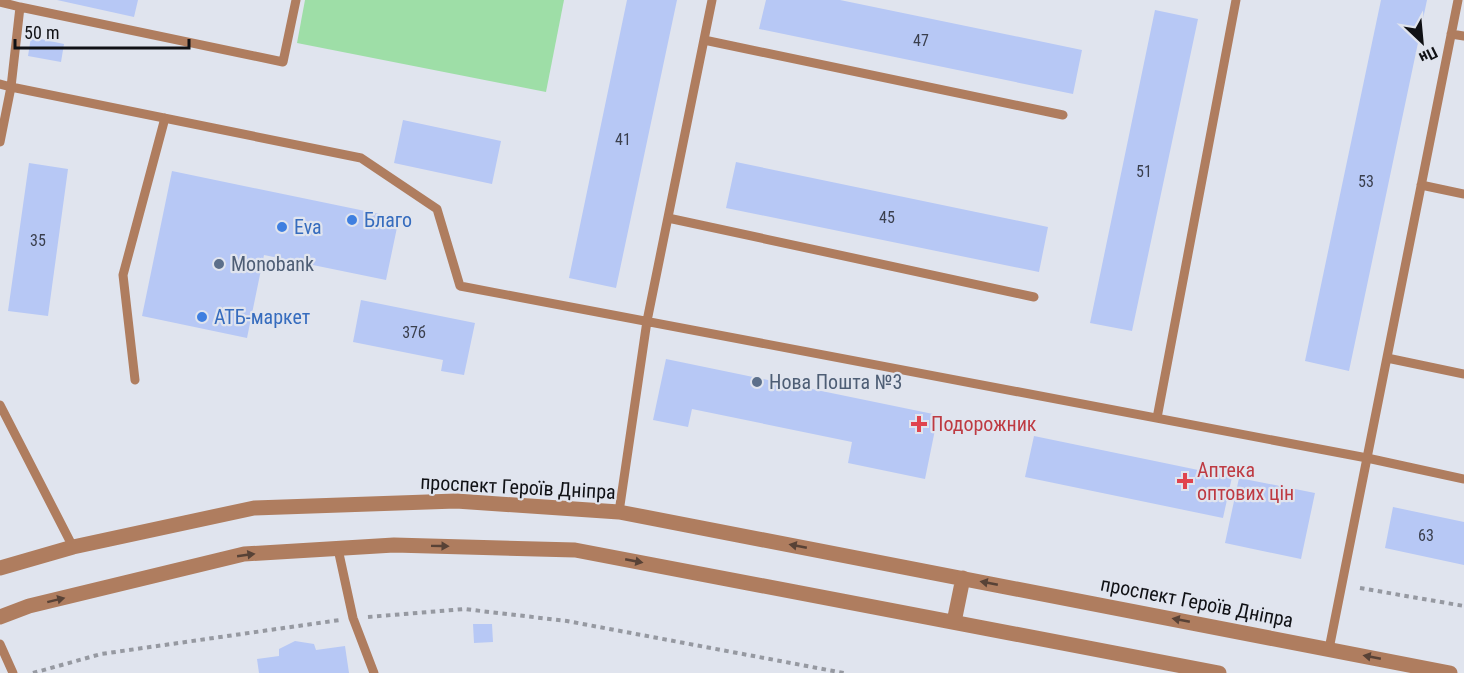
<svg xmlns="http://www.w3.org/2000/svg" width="1464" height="673" font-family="'Roboto Condensed',sans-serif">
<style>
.green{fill:#9edea7}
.building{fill:#b7c8f5}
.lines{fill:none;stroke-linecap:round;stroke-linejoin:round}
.path{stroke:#9699a1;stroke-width:4;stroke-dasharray:4.5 4.5;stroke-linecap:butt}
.service{stroke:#af7d5f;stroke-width:9}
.tertiary{stroke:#af7d5f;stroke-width:15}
.oneway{fill:#584236}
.shop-dot{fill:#3f7fe0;stroke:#e0e4ee;stroke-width:2}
.service-dot{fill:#5c6f8a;stroke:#e0e4ee;stroke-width:2}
.health-dot{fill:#e0444e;stroke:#e0e4ee;stroke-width:2}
.labels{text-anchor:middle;stroke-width:4.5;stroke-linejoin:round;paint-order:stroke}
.number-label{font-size:16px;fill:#3a3f4d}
.shop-label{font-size:20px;fill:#366cbe;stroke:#e0e4ee;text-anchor:start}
.service-label{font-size:20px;fill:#4e5e75;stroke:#e0e4ee;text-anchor:start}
.health-label{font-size:20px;fill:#be3a42;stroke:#e0e4ee;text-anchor:start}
.street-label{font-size:20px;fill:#101115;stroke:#e0e4ee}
</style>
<rect width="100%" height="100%" fill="#e0e4ee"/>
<!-- green -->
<path class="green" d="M305 0H564L546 92 297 43Z"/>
<!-- building -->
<path class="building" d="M57 0H138L134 17Z
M627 0H677L616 288 569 278Z
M766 0H840L1082 50 1073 94 759 29Z
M1381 0H1427L1349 371 1305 361Z
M1155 10 1198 19 1132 331 1090 323Z
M31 37 64 44 61 62 28 56Z
M403 120 501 141 492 184 394 163Z
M736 162 1048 227 1039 272 726 208Z
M29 163 68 169 48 316 8 311Z
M172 171 399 218 386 280 264 255 247 338 142 316Z
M361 300 475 323 464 375 441 371 443 360 353 342Z
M666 359 938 415 925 479 848 463 852 442 692 409 688 427 653 420Z
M1034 436 1232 477 1223 518 1025 477Z
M1239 478 1315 493 1301 559 1225 543Z
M1393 507 1464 522V565L1385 548Z
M473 624H492L493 642 474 643Z
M295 641 314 644 316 650 345 646 349 673H259L257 659 279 656V649Z"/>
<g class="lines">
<!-- path -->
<path class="path" d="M1360 588 1464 606
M368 617 464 609 567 621 844 673
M33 673 101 654 340 620"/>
<!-- service -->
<path class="service" d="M0 2 20 7
M1451 34 1464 36
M704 40 1063 115
M0 84 11 87 20 7 283 62 296 0
M0 142 11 87 361 158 437 209 460 286 1367 458 1458 0
M1421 185 1464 194
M668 218 1034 297
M1387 358 1464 374
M135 380 123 275 165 118
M0 405 73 547
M1157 418 1236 0
M619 512 647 321 712 0
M338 549 353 618 374 673
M0 644 13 673
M1329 649 1367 458 1464 479"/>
<!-- tertiary -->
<path class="tertiary" d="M0 568 73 547 254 508 456 501 619 512 1450 673
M0 617 29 606 244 554 394 545 575 550 1219 673
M954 622 963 578"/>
</g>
<!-- one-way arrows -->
<defs><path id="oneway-solid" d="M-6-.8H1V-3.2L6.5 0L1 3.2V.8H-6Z" transform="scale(1.5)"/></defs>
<g class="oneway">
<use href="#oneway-solid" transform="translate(440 546) rotate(1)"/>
<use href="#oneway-solid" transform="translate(798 546) rotate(-169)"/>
<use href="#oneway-solid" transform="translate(246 555) rotate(-8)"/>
<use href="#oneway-solid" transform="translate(634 561) rotate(11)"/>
<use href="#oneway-solid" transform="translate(989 583) rotate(-169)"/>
<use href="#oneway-solid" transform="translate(56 600) rotate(-14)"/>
<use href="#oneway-solid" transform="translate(1181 620) rotate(-169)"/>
<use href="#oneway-solid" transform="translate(1372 657) rotate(-169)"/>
</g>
<!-- markers -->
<g class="shop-dot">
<circle cx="352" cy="220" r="6"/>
<circle cx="282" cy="227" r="6"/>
<circle cx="202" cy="317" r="6"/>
</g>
<g class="service-dot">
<circle cx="219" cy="264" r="6"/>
<circle cx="757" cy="382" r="6"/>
</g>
<g class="health-dot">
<path d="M916 415h6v6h6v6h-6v6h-6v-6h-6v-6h6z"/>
<path d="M1182 472h6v6h6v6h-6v6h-6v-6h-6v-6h6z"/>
</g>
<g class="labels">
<!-- number labels -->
<g class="number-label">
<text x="921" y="46">47</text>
<text x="623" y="145">41</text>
<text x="1144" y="177">51</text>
<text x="1366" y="187">53</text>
<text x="887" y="223">45</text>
<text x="38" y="246">35</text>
<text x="414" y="338">37б</text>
<text x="1426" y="541">63</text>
</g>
<!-- shop labels -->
<g class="shop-label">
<text x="364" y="227">Благо</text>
<text x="294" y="234">Eva</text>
<text x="214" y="324">АТБ-маркет</text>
</g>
<!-- service labels -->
<g class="service-label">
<text x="231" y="271">Monobank</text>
<text x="769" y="389">Нова Пошта №3</text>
</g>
<!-- health labels -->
<g class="health-label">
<text x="931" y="431">Подорожник</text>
<text x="1197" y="477">Аптека<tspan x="1197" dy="23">оптових цін</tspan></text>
</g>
<!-- street labels -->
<g class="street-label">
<text transform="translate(518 487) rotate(3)" y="7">проспект Героїв Дніпра</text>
<text transform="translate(1197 602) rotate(11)" y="7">проспект Героїв Дніпра</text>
</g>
</g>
<!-- north arrow -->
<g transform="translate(1422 42) rotate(154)" stroke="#e0e4ee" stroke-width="4.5" paint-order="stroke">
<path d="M0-4.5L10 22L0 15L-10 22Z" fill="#101115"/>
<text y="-9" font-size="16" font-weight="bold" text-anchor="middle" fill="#101115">Пн</text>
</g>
<!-- scale -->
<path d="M15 39v9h174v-9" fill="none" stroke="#101115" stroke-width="3"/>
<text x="24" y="39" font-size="18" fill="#101115" stroke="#e0e4ee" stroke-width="4.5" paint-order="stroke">50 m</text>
</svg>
